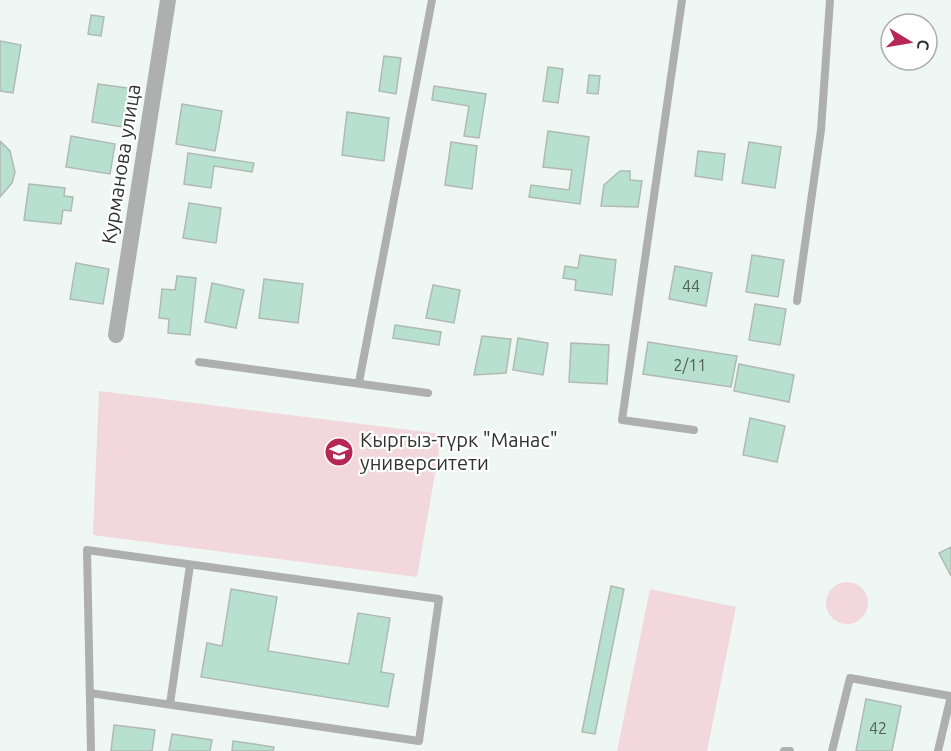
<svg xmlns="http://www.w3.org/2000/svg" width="951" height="751" font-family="Ubuntu,sans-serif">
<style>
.green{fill:#f2d8dc}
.building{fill:#b7e0d1;stroke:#b1b9b5;stroke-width:1.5}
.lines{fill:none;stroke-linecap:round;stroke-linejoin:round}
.service{stroke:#adb0af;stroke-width:8}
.minor{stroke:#adb0af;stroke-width:16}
.labels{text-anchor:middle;stroke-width:4.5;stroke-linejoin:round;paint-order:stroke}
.number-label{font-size:16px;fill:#515e59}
.street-label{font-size:20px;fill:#2f3231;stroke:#fff}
.poi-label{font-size:20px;fill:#2f3231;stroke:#fff;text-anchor:start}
</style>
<rect width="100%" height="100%" fill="#eef7f4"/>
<!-- green -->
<path class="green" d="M99 391 442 434 417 577 93 535Z
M826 603a21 21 0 1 1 42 0a21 21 0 1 1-42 0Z
M650 589 736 607 707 751H617Z"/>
<!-- building -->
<path class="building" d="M91 15 104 17 101 36 88 34Z
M0 41 21 45 13 93 0 91Z
M384 56 401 58 396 94 379 91Z
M548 67 563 69 558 103 543 101Z
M589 75 600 76 598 94 587 93Z
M98 84 134 89 128 128 92 122Z
M434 86 486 94 479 138 464 136 469 106 432 100Z
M182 104 222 111 215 151 176 144Z
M347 112 389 118 384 161 342 155Z
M548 131 589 137 580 204 529 197 531 185 569 190 572 170 543 167Z
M71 136 115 144 110 174 66 167Z
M0 141 10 151 15 172 12 183 0 197Z
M451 142 477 146 472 189 445 185Z
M749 142 781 147 775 188 742 183Z
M698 151 725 154 722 180 695 176Z
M188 153 254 163 252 172 214 166 211 188 184 184Z
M620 171H630V180L642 181 638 207 601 206 604 185Z
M29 184 65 188 64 196 73 197 71 211 63 210 61 224 24 220Z
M189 203 221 208 216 243 183 238Z
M580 255 616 260 612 295 575 290 576 280 563 278 565 266 578 268Z
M752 255 784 260 778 297 746 292Z
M76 263 109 269 103 304 70 299Z
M675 266 712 273 706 306 669 299Z
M177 276 196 278 190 335 168 333 169 319 159 318 162 289 175 290Z
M264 279 303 284 298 323 259 318Z
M212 283 244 290 236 328 205 322Z
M433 285 460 290 454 323 426 318Z
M755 304 786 309 780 345 749 340Z
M395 325 441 332 439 345 393 338Z
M482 336 511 339 506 373 474 375Z
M518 338 548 343 543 375 513 370Z
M648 342 737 356 731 387 643 374Z
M571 343 609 345 607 384 569 382Z
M739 364 794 375 789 402 734 391Z
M750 418 785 426 777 462 743 455Z
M951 547V576L939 553Z
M611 586 624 589 595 734 582 732Z
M231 589 277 597 268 651 349 664 358 613 390 618 381 672 394 674 388 707 201 677 207 643 222 646Z
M866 699 901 706 892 751H856Z
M114 725 155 730 152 751H111Z
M172 734 212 740 210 751H169Z
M233 741 274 747 273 751H232Z"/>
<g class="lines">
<!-- service -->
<path class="service" d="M682 0 622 420 694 430
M797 301 821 130 830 0
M199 362 428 393
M359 382 432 0
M90 693 419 741 439 599 87 550 91 751
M170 704 190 565
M784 751H790
M832 751 850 678 950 696
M938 751 951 696"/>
<!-- minor -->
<path class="minor" d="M116 335 168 0"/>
</g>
<!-- icons -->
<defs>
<g id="university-disc" transform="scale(1.5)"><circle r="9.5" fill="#b62755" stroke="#fff"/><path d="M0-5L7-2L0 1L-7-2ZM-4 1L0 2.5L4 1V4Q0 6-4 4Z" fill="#fff"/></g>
</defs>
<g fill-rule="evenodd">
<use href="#university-disc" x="339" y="452"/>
</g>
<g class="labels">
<!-- number labels -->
<g class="number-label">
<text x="691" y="292">44</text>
<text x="690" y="371">2/11</text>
<text x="878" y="734">42</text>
</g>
<!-- street labels -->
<g class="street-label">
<text transform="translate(121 164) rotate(-81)" y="7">Курманова улица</text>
</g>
<!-- poi labels -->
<g class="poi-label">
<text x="360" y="447">Кыргыз-түрк "Манас"<tspan x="360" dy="23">университети</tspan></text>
</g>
</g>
<!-- north arrow -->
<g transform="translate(909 42) rotate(101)"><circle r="28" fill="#ffffff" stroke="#acadad" stroke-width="1.5"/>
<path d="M0-4.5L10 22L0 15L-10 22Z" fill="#b62755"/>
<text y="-9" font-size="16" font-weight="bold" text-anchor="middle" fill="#2f3231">С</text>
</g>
</svg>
